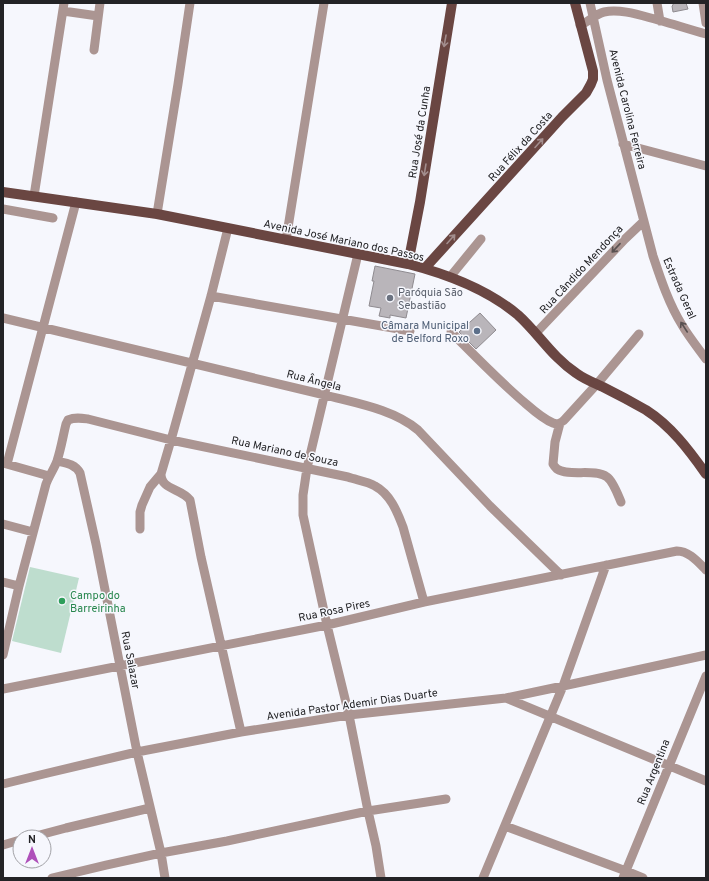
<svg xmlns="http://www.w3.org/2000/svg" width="709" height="881" font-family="Overpass,sans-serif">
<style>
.green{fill:#beddce}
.building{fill:#b9b5ba;stroke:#8f8b90}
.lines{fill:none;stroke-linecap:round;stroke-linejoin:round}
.minor{stroke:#ab9592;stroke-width:9}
.major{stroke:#6a4642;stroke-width:10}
.oneway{stroke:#a28d8d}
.oneway2{stroke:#595151}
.worship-dot{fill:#6b7280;stroke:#f6f7fd;stroke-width:1.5}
.service-dot{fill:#5c6f8a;stroke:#f6f7fd;stroke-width:1.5}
.leisure-dot{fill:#2e9e5b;stroke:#f6f7fd;stroke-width:1.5}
.labels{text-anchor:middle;stroke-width:3;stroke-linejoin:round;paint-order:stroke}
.street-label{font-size:11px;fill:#232326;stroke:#f6f7fd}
.worship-label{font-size:11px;fill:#5b616d;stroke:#f6f7fd;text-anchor:start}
.service-label{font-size:11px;fill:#4e5e75;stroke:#f6f7fd;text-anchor:end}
.leisure-label{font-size:11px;fill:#27864d;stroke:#f6f7fd;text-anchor:start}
</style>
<rect width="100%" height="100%" fill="#f6f7fd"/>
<!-- green -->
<path class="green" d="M30 567 79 578 61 653 12 641Z"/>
<!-- building -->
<path class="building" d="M673 3H686L688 9 673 12 672 6 673 5Z
M375 266 415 274 406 318 390 315V318L379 316 381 308 369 306 374 281H372Z
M480 313 496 330 476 349 459 332Z"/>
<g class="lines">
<!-- minor -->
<path class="minor" d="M590 3 607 80 653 256C661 280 669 304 682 325 689 337 698 348 706 359
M657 3 660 21
M703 3 706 23
M63 11 98 16
M580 25C589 22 595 14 604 12 622 8 645 17 662 21 676 25 691 30 706 34
M94 50 100 3
M623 144 706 166
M34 196 64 3
M3 209 53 218
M157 214 178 84 190 3
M286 240 324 3
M358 254 307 468 303 495V515L327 625 349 715 368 811 376 846 381 878
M450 277 481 239
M211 296 410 331
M3 318 325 395C355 403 393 409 418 430L490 506 561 575
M451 332C475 356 499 381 525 403 533 410 543 419 553 423 558 425 563 422 566 418L597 384 639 334
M536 333 625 239 644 221
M560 423 555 442 553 464C554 466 555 467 557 469 569 477 595 468 607 477 613 481 618 495 621 502
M57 461C66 463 75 464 80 473L96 544 137 752 161 853 165 878
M3 463 49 476
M7 464 76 202
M161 474C161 490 181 488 190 500L201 557 241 732
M3 524 33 532
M140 529V512L142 505 150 487 161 474 171 440 211 296 228 228
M3 582 19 586
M3 655 19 586 46 484C49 476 54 469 57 461 61 449 63 436 66 424L68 420C75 417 81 418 88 419L171 440 348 477C356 480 367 481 375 486 390 494 397 511 403 527L424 602
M3 689 327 625 424 602 677 551C689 551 698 562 706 570
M506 698 706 781
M3 784 48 773 137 752 241 732 349 715 506 698 563 686 706 655
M505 826 626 871 643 878
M32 837 66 828 150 808
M3 845 20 840
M52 878 106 865 161 853 227 841 368 811 446 799
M483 878 563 686 606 565
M623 878 706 676"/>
<!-- major -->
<path class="major" d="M3 192 157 214 408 264C447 274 487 289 518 315 539 334 552 357 576 373 584 379 594 383 603 387 617 394 632 402 646 410 671 426 689 450 706 474
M408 264 420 202 452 3
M425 268 562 117 586 93 591 84 593 79V71L575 3"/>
</g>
<!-- one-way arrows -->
<defs><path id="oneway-shaft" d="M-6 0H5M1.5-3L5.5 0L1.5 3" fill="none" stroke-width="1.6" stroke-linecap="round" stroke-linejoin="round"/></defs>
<g class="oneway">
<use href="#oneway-shaft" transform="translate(445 41) rotate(100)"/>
<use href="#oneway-shaft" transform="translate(539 143) rotate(-48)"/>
<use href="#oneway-shaft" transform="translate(425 170) rotate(99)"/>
<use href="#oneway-shaft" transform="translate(451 239) rotate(-48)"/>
</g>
<g class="oneway2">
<use href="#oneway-shaft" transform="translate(616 248) rotate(133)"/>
<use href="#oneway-shaft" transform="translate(684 327) rotate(-123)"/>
</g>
<!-- markers -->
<circle class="worship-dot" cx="390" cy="298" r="4"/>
<circle class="service-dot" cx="477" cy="331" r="4"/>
<circle class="leisure-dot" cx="62" cy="601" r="4"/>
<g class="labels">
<!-- street labels -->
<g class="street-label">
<text transform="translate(628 109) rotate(76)" y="4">Avenida Carolina Ferreira</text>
<text transform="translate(419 132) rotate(-81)" y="4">Rua José da Cunha</text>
<text transform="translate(520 146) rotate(-48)" y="4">Rua Félix da Costa</text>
<text transform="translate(344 240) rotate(12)" y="4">Avenida José Mariano dos Passos</text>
<text transform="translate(581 269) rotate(-47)" y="4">Rua Cândido Mendonça</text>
<text transform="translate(680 288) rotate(66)" y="4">Estrada Geral</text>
<text transform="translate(314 380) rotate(14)" y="4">Rua Ângela</text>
<text transform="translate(285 451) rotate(12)" y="4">Rua Mariano de Souza</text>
<text transform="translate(334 610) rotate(-12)" y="4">Rua Rosa Pires</text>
<text transform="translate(131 660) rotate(79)" y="4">Rua Salazar</text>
<text transform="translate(352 704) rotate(-8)" y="4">Avenida Pastor Ademir Dias Duarte</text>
<text transform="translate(653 772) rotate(-68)" y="4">Rua Argentina</text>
</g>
<!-- worship labels -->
<g class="worship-label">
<text x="398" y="296">Paróquia São<tspan x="398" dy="13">Sebastião</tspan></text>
</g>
<!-- service labels -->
<g class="service-label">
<text x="469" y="329">Câmara Municipal<tspan x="469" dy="13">de Belford Roxo</tspan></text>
</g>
<!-- leisure labels -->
<g class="leisure-label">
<text x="70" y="599">Campo do<tspan x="70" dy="13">Barreirinha</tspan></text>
</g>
</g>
<!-- border -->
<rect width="709" height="881" fill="none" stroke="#232326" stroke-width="8"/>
<!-- north arrow -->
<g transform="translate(32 849)"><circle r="19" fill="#f6f7fd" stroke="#a2a2a7"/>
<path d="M0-3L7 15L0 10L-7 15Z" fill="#af50ba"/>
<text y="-6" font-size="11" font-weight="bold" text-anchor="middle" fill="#232326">N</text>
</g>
</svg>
